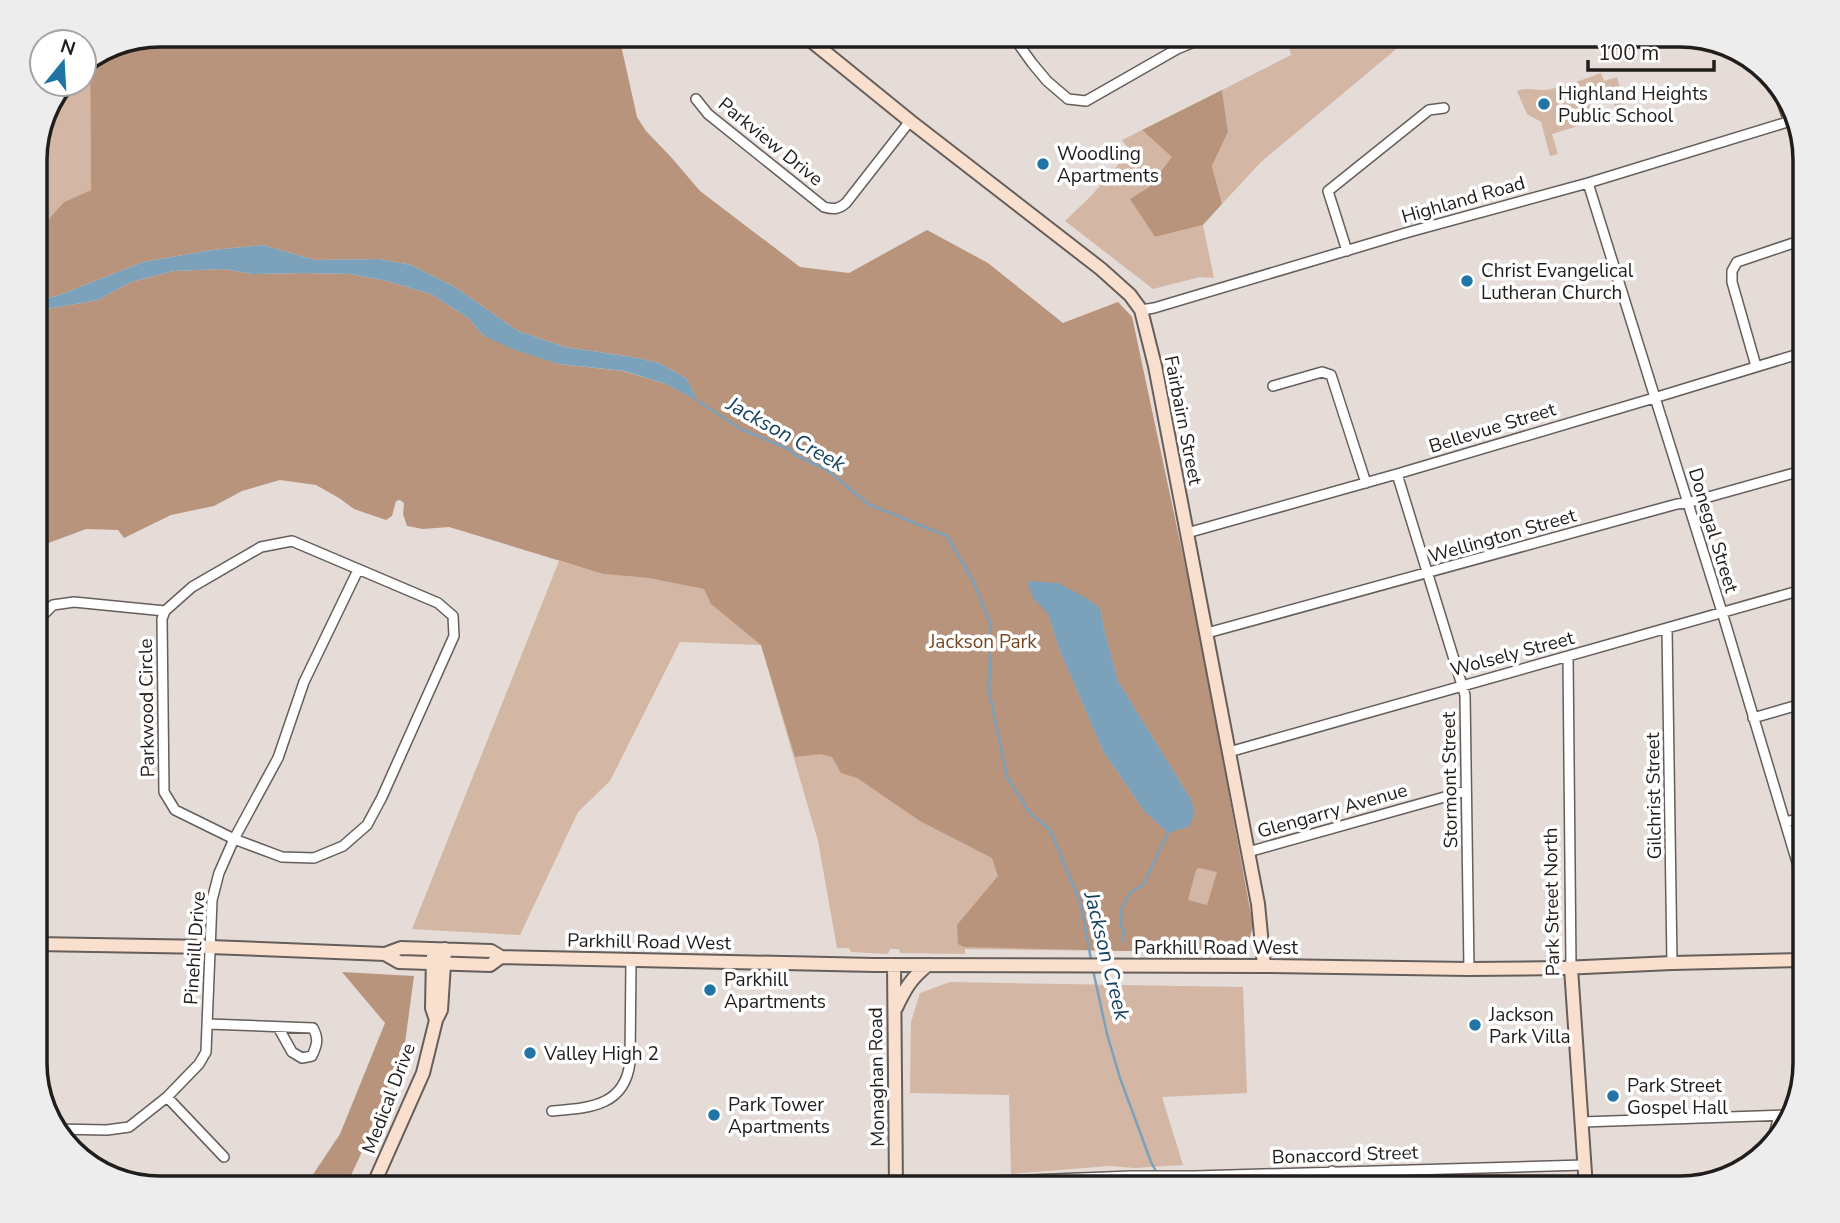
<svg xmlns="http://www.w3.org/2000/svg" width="1840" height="1223" font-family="'Nunito Sans',sans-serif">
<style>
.green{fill:#d4b6a4}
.forest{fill:#b9947d;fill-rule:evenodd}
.water{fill:#7ca1bb}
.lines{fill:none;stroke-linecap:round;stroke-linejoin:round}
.stream{stroke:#7ca1bb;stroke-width:2.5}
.street-casing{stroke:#665e5a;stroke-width:12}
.secondary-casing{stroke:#665e5a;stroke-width:16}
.street{stroke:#fff;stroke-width:9}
.secondary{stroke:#f8dfce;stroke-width:12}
.poi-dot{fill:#2175a5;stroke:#fff;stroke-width:2.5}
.labels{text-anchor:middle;stroke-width:7;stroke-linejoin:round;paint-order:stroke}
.poi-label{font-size:19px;fill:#201d1b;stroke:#fff;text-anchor:start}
.street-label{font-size:19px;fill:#201d1b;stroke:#fff}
.park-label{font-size:19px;fill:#794623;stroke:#fff}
.water-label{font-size:21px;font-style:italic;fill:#14425e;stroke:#fff}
.rim{fill:none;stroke:#201d1b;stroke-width:3.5}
</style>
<rect width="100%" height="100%" fill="#e5dcd7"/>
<!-- green -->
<path class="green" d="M1286 35H1413L1261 162 1222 204 1212 166 1228 132 1222 90 1291 55Z
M90 59 91 190 64 202 47 222V177L44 134 66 84H84V63Z
M1601 73 1604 81 1617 77 1625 107 1616 110 1611 95 1589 101 1595 121 1552 134 1558 154 1550 156 1541 122 1527 114 1517 91C1528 86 1539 92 1551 89 1568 85 1585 79 1601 73Z
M1142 130 1173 157 1149 187 1131 199 1155 237 1203 225 1214 278 1200 277 1153 289 1065 221 1091 196 1130 151 1122 140Z
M1118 302 1132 317 1199 631 1253 926 1248 943 1236 950 1124 951 965 949V954L900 953 899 949H890L888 954 851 952 849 948H837L818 841 761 645 680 642 610 781 578 812 520 935 412 929 559 561 603 574 648 578 705 589 1063 323Z
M950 982 1243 987 1247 1093 1162 1097 1183 1165 1135 1168 1109 1166 1011 1174 1009 1095 910 1093 911 1022 920 993Z"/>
<!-- forest -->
<path class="forest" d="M160 35H628L621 45 637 117 646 131 671 157 700 191 800 267 849 273 927 230 988 263 1063 323 1118 302 1132 317 1199 631 1253 926 1248 943 1236 950 1124 951 964 947 958 944 957 925 998 876 992 858 920 821 857 778 841 773 832 757 820 754 795 757 761 645 711 604 704 589 648 578 603 574 449 527 423 529 407 526 403 514 404 503 400 500 396 501 392 516 386 520 354 509 339 498 316 485 280 480 242 491 214 506 171 515 124 538 118 530 86 529 35 548V311L98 300 131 282 174 271 224 269 252 274 305 273 350 274 387 281 431 294 468 318 484 336 559 364 623 371 666 384 697 400 686 378 659 363 632 357 565 347 518 331 455 287 411 265 379 259 315 260 263 245 212 250 143 262 57 296 35 300V152L44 134 47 177V221L64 202 91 190 90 59 113 44ZM1100 608 1105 633 1118 681 1192 801 1144 811 1103 751 1060 651 1048 614ZM1199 868 1217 872 1207 905 1188 900 1196 870Z
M1222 90 1228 132 1212 166 1222 204 1203 225 1155 237 1130 199 1149 187 1172 157 1142 130Z
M342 972 414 976 405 1043 360 1156 345 1188H304L340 1134 385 1023Z"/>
<!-- water -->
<path class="water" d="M263 245 315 260 379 259 411 265 455 287 518 331 565 347 632 357 659 363 686 378 698 401 666 384 624 371 559 364 512 349 484 336 468 318 431 294 387 281 350 274 305 273 252 274 224 269 174 271 131 282 98 300 35 311V300L57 296 143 262 212 250Z
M1027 581 1058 583 1086 598 1100 608 1105 633 1118 681 1192 801 1194 816 1188 827 1168 833 1144 811 1103 751 1060 651 1048 614 1033 598Z"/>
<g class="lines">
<!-- stream -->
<path class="stream" d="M698 401 741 429 791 450 793 454 827 470 868 504 947 536 973 581 991 625 989 691 1007 777 1030 813 1050 830 1081 904 1091 960
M1122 941 1124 930 1120 925 1122 917 1120 911 1130 893 1143 885 1168 833
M1093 970 1107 1034 1120 1078 1151 1162 1157 1173
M1161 1179 1166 1188"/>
<!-- street casing -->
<g class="street-casing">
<path id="street" d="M1012 35 1032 63 1047 81 1068 99 1086 101 1177 49 1211 35
M1776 84 1789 122
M696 99 708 114 824 207C834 210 839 209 846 203L910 121
M1588 183 1722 612 1805 889
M1347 251 1328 191 1429 110 1444 108
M1141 310 1154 308 1409 232 1588 183 1794 120
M1756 366 1732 282V271L1737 262 1805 239
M1273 386 1322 372 1331 375 1366 483
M1397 474 1465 695 1469 969
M1187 533 1397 474 1654 398 1805 352
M292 541 438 603 453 616 454 636 382 797 367 825 343 846 314 858 282 857 234 839 175 810 164 792 162 619 165 611 192 587 261 547Z
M35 623 53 605 74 602 165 611
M1667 628 1672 963
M1207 633 1677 504 1687 503 1805 470
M1568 656 1571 968
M1753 718 1805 703
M1229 752 1805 589
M1785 822 1805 817
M1248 852 1466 791
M208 1024 313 1028C319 1039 317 1045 312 1056L302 1058 292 1052 278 1027
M167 1097 224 1157
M552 1111C588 1108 625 1107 630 1062L631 960
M1582 1122 1789 1115
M55 1129 107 1130 129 1127 167 1097 199 1064 206 1052 212 900 219 873 234 839 278 758 304 682 358 570
M1771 1145 1779 1116
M1332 1171V1188
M896 1185 1131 1176H1195L1584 1165"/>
</g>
<!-- secondary casing -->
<g class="secondary-casing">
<path id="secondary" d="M804 35 910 121 1101 269 1130 295 1141 310 1155 366 1258 904 1264 966
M35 944 210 947 385 954 401 948 491 951 501 957 874 965 1264 966 1469 969 1562 968 1672 963 1805 960
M385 954 399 962 490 965 501 957
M433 955 432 1008 436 1020
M894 965 896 1188
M1571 968 1586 1188
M896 1008C905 989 911 978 928 965
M372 1188 423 1073 436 1020 441 1010 445 949"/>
</g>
<!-- street -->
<use href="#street" class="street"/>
<!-- secondary -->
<use href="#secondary" class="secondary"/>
</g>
<!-- markers -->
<g class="poi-dot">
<circle cx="1544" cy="104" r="7"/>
<circle cx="1043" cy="164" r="7"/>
<circle cx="1467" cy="281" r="7"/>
<circle cx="710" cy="990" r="7"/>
<circle cx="1475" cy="1025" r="7"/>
<circle cx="530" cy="1053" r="7"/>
<circle cx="1613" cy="1096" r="7"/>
<circle cx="714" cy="1115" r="7"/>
</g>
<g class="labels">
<!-- poi labels -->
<g class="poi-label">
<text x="1558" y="100">Highland Heights<tspan x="1558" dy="22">Public School</tspan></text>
<text x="1057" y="160">Woodling<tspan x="1057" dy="22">Apartments</tspan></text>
<text x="1481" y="277">Christ Evangelical<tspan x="1481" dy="22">Lutheran Church</tspan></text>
<text x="724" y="986">Parkhill<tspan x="724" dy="22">Apartments</tspan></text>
<text x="1489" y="1021">Jackson<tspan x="1489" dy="22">Park Villa</tspan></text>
<text x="544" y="1060">Valley High 2</text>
<text x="1627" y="1092">Park Street<tspan x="1627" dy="22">Gospel Hall</tspan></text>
<text x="728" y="1111">Park Tower<tspan x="728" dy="22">Apartments</tspan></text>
</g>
<!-- street labels -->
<g class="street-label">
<text transform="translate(771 141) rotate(39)" y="7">Parkview Drive</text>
<text transform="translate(1463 199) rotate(-16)" y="7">Highland Road</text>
<text transform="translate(1184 420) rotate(79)" y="7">Fairbairn Street</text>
<text transform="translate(1492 427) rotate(-17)" y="7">Bellevue Street</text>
<text transform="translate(1714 530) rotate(73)" y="7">Donegal Street</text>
<text transform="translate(1502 535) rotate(-16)" y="7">Wellington Street</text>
<text transform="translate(1512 653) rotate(-15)" y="7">Wolsely Street</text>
<text transform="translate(146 708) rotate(-91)" y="7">Parkwood Circle</text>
<text transform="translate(1449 780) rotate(-91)" y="7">Stormont Street</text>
<text transform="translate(1653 796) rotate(-91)" y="7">Gilchrist Street</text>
<text transform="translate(1332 810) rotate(-16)" y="7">Glengarry Avenue</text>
<text transform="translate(1551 902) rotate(-91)" y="7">Park Street North</text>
<text transform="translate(649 941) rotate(1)" y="7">Parkhill Road West</text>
<text x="1216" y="954">Parkhill Road West</text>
<text transform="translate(194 948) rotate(-86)" y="7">Pinehill Drive</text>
<text transform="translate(876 1077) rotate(-91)" y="7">Monaghan Road</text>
<text transform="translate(388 1098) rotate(-69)" y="7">Medical Drive</text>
<text transform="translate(1345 1154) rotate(-2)" y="7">Bonaccord Street</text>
</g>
<!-- park labels -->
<g class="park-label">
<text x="983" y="648">Jackson Park</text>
</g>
<!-- water labels -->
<g class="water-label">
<text transform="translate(786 434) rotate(29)" y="7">Jackson Creek</text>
<text transform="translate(1107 956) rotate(76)" y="7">Jackson Creek</text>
</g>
</g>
<!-- crop -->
<path d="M0 0H1840V1223H0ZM160 47H1680A113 113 0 0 1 1793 160V1063A113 113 0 0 1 1680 1176H160A113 113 0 0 1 47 1063V160A113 113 0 0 1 160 47Z" fill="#ededed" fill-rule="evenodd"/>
<path class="rim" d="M160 47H1680A113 113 0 0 1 1793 160V1063A113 113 0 0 1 1680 1176H160A113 113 0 0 1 47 1063V160A113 113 0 0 1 160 47Z"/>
<!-- north arrow -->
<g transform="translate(63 63) rotate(18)"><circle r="33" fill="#ffffff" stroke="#a6a5a4" stroke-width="2"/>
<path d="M0-5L12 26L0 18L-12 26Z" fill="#2175a5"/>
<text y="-10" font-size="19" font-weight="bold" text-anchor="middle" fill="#201d1b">N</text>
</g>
<!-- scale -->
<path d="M1588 60v10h126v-10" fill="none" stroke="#201d1b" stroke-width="3.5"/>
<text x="1598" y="60" font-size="21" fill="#201d1b" stroke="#ffffff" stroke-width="5" paint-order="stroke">100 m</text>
</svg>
